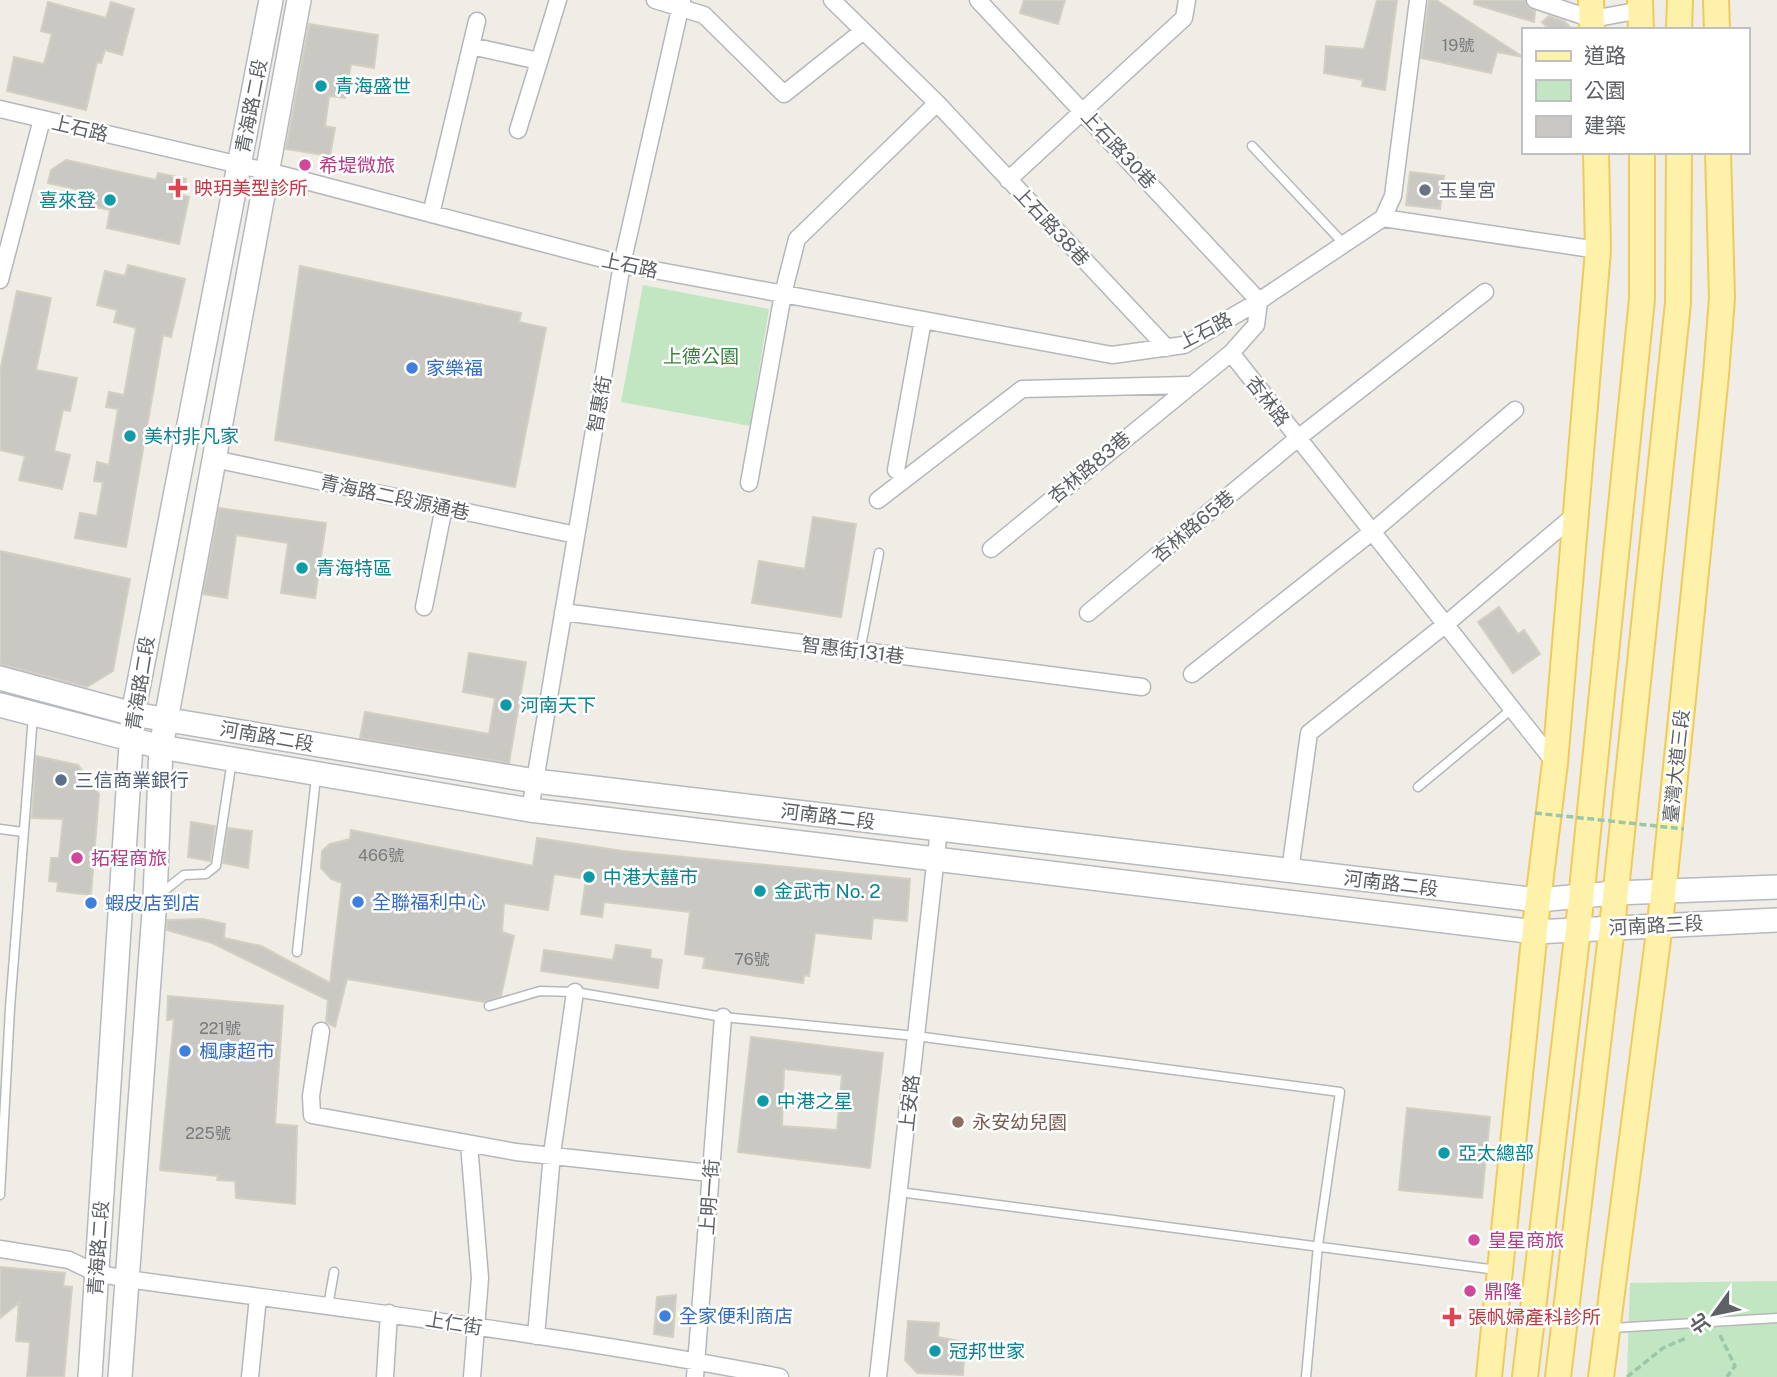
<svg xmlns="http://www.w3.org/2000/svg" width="1777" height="1377" font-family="'Public Sans','Noto Sans TC',sans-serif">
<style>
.green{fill:#c2e6c2}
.building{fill:#cac8c2;stroke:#d4cfc3;stroke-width:2;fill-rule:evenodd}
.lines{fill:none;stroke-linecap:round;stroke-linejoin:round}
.lane-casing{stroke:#b5b7bc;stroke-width:11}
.street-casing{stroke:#b5b7bc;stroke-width:19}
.secondary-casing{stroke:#b6b9bf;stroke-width:26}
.primary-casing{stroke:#f0ca5c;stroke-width:28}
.path{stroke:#9bc7a8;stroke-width:3.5;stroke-dasharray:7 3.5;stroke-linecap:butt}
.lane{stroke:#fff;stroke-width:8}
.street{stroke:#fff;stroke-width:16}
.secondary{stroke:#fff;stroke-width:23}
.primary{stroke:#fef2ab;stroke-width:24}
.path-bridge{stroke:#9bc7a8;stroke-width:3.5;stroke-dasharray:7 3.5;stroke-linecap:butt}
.culture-dot{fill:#0f9aa8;stroke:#fff;stroke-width:2.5}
.hotel-dot{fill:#d1479c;stroke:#fff;stroke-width:2.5}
.health-dot{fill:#e0444e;stroke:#fff;stroke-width:2.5}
.worship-dot{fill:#6b7280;stroke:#fff;stroke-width:2.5}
.shop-dot{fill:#3f7fe0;stroke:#fff;stroke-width:2.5}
.service-dot{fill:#5c6f8a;stroke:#fff;stroke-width:2.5}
.education-dot{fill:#8d6e63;stroke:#fff;stroke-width:2.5}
.labels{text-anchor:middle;stroke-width:5;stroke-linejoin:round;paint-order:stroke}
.number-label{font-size:16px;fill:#787a7c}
.culture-label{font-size:19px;fill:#0d838f;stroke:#fff;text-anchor:start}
.street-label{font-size:19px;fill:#5d6065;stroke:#fff}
.hotel-label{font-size:19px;fill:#b23c85;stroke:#fff;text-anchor:start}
.health-label{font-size:19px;fill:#be3a42;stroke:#fff;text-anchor:start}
.worship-label{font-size:19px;fill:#5b616d;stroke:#fff;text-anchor:start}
.park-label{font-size:19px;fill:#35843b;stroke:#fff}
.shop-label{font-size:19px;fill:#366cbe;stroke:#fff;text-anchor:start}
.service-label{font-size:19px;fill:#4e5e75;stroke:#fff;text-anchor:start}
.education-label{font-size:19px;fill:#785e54;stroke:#fff;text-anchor:start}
</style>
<rect width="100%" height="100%" fill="#efede5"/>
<!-- green -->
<path class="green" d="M643 285 769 309 750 426 621 402Z
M1777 1281V1377H1627L1630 1283Z"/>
<!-- building -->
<path class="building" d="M1024 0H1065L1058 24 1020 13Z
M1377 0H1397L1385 90 1362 86 1363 80 1324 73 1326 46 1364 49Z
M1429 0H1436L1523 57 1497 52 1491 73 1421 58Z
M1475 0H1525L1528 7 1535 11 1534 22 1474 4Z
M48 2 106 18 111 2 134 9 122 55 105 50 101 63 97 62 86 110 7 91 14 57 44 64 52 34 41 31Z
M1549 16 1564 21 1573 30H1550L1542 22Z
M309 24 378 35 374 68 351 64 345 98 329 96 325 126 335 128 330 156 286 149Z
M66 160 156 180 158 173 186 179 182 195 189 197 179 244 107 228 110 210 81 204 84 191 48 183 51 170Z
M1410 172 1444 176 1440 209 1406 205Z
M128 265 185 279 171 337 163 335 126 547 75 538 80 513 97 516 103 482 94 481 97 462 109 465 118 409 106 407 109 392 124 395 136 328 114 322 117 310 97 305 105 271 125 276Z
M300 266 521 313 519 322 546 328 515 487 275 440Z
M17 291 51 298 36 370 77 378 70 411 63 410 54 451 70 455 62 489 19 480 25 456 0 450V371Z
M219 508 326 523 315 598 281 593 288 543 236 535 227 598 203 594Z
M813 517 856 524 841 617 752 603 759 561 805 569Z
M0 551 130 579 113 671 87 687 0 664Z
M1499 607 1518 634 1524 630 1540 654 1513 673 1478 622Z
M469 653 526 662 509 763 360 738 365 712 489 734 495 698 463 692Z
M36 756 78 765 99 794 91 895 57 891 58 882 49 881 51 858H59L63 819 32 818Z
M191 822 215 826 210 861 188 857Z
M228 828 252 831 248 868 223 863Z
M351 830 533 866 537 838 623 851 910 879 907 921 873 918 871 939 815 933 809 976 804 975 803 983 703 968 705 957 685 954 690 912 604 902 602 917 581 914 586 879 554 874 548 910 504 903 502 932 514 936 501 996 484 1002 347 979 335 1027 326 1022 328 1000 212 943 167 930V920L203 919 225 924 224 938 261 946 330 983 342 883 331 879 321 868 322 851 330 844 350 839Z
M616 945 651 950 650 958 662 960 658 988 541 971 544 950 613 960Z
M168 996 283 1006 275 1124 297 1126 295 1204 236 1198 235 1181 217 1180 218 1176 160 1170 174 1019 167 1020Z
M751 1037 883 1053 870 1168 738 1152ZM784 1069 842 1075 837 1130 782 1126Z
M1407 1108 1490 1117 1482 1198 1399 1190Z
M0 1267 65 1273 63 1286 72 1287 64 1377H27L30 1342 16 1341 19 1303 0 1318Z
M676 1295 673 1337 654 1334 657 1297Z
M908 1321 939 1323 938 1337 965 1342 963 1375 917 1373 905 1360Z"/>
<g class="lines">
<!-- lane casing -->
<g class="lane-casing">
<path id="lane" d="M1252 146 1345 245
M860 651 879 553
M1418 787 1513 708
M0 829 23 832
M160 894 184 875 206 874 216 866 232 760
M297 952 316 777
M489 1006 540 991 575 992 723 1017 916 1036 1340 1092 1318 1245 1306 1377
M899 1192 1497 1270
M0 1195 10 1008 33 716
M328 1306 334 1272
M1612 1328 1777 1318"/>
</g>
<!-- street casing -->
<g class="street-casing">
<path id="street" d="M655 0 704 15 784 94 863 31
M832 0 937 103 1167 348
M978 0 1259 301 1256 325 1231 353 991 549
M1535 0 1592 19 1641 10 1644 4
M471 46 539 61
M0 109 283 175 622 264 1112 355 1184 345 1259 301 1383 218 1393 196 1418 0
M518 130 558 0
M1008 180 1184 18 1187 0
M431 214 477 21
M1383 218 1598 250
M0 280 42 119
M1231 353 1555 763
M214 459 576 535
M896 470 923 320
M749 483 783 294 797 239 937 103
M878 500 1022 389 1188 385
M424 607 444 507
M563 612 1142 687
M1088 613 1298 438 1485 292
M1192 674 1373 531 1515 410
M530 810 622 264 682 0
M1290 871 1309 733 1446 624 1576 514
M321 1031 311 1096 312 1115 516 1152 710 1173
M469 1144 480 1278 472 1377
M0 1249 69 1260 96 1273 127 1279C345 1309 564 1335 780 1377
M536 1336 552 1154 575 992
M250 1377 258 1297
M385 1377 389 1313
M695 1377 723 1017
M878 1377 939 829"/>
</g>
<!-- secondary casing -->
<g class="secondary-casing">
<path id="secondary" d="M0 678 133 714 535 781 1538 900 1614 893 1777 887
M0 705 161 747 530 810 935 859 1535 932 1777 920
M90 1377 133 714 271 0
M120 1377 155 898 161 747 299 0"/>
</g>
<!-- primary casing -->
<g class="primary-casing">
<path id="primary" d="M1591 0 1592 30
M1640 0 1641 30
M1716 0 1717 30
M1679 30 1680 0
M1489 1377 1538 900 1555 763 1598 250 1596 152
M1525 1377 1578 929 1642 299V152
M1558 1377 1612 927 1678 303 1679 152
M1601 1377 1660 924 1716 375 1722 298 1718 152"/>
</g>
<!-- path -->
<path class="path" d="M1720 1335 1735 1366 1727 1377
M1627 1377 1663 1348 1686 1338"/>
<!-- lane -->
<use href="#lane" class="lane"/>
<!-- street -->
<use href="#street" class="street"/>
<!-- secondary -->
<use href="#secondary" class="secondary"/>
<!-- primary -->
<use href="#primary" class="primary"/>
<!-- path-bridge -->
<path class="path-bridge" d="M1535 813 1684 829"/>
</g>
<!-- markers -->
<g class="culture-dot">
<circle cx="321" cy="86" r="7"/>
<circle cx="110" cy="200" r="7"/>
<circle cx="130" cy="436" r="7"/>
<circle cx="302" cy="568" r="7"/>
<circle cx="506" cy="705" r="7"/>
<circle cx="589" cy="877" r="7"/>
<circle cx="760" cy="891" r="7"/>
<circle cx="763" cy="1101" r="7"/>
<circle cx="1444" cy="1153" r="7"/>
<circle cx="935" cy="1351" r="7"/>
</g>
<g class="hotel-dot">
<circle cx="305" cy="165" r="7"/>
<circle cx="77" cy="858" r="7"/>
<circle cx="1474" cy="1240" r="7"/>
<circle cx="1470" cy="1291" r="7"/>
</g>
<g class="health-dot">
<path d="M174.5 177.5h7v7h7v7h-7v7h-7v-7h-7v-7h7z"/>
<path d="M1448.5 1306.5h7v7h7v7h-7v7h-7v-7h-7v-7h7z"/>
</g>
<circle class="worship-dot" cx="1425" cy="190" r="7"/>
<g class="shop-dot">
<circle cx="412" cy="368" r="7"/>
<circle cx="358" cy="902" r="7"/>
<circle cx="91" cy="903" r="7"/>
<circle cx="185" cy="1051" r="7"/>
<circle cx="665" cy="1316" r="7"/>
</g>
<circle class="service-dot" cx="61" cy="780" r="7"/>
<circle class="education-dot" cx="958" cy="1122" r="7"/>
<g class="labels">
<!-- number labels -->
<g class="number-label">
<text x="1458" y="51">19號</text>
<text x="381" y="861">466號</text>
<text x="752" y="965">76號</text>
<text x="220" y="1034">221號</text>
<text x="208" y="1139">225號</text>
</g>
<!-- culture labels -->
<g class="culture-label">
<text x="335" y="93">青海盛世</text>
<text x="96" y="207" text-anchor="end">喜來登</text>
<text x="144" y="443">美村非凡家</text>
<text x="316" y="575">青海特區</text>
<text x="520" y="712">河南天下</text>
<text x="603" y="884">中港大囍市</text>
<text x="774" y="898">金武市 No. 2</text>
<text x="777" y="1108">中港之星</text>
<text x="1458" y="1160">亞太總部</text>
<text x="949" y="1358">冠邦世家</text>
</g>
<!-- street labels -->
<g class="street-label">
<text transform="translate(251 106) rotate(-79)" y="7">青海路二段</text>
<text transform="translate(80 128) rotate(13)" y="7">上石路</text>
<text transform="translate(1119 149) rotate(47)" y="7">上石路30巷</text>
<text transform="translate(1052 226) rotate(47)" y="7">上石路38巷</text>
<text transform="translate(630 265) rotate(12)" y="7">上石路</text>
<text transform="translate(1205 330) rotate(-27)" y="7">上石路</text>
<text transform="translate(1268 401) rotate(52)" y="7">杏林路</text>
<text transform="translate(599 404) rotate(-80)" y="7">智惠街</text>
<text transform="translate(1089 467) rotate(-40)" y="7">杏林路83巷</text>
<text transform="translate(395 497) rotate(12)" y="7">青海路二段源通巷</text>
<text transform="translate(1193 526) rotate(-40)" y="7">杏林路65巷</text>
<text transform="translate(853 650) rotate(7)" y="7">智惠街131巷</text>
<text transform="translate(140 683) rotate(-81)" y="7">青海路二段</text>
<text transform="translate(267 736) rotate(10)" y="7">河南路二段</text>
<text transform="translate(1676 766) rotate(-84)" y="7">臺灣大道三段</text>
<text transform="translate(828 816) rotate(7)" y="7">河南路二段</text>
<text transform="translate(1391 883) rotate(7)" y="7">河南路二段</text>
<text transform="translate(1656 925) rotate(-3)" y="7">河南路三段</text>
<text transform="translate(909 1103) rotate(-84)" y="7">上安路</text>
<text transform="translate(709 1197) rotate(-86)" y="7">上明一街</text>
<text transform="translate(98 1248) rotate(-86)" y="7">青海路二段</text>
<text transform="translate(454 1323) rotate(9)" y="7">上仁街</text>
</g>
<!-- hotel labels -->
<g class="hotel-label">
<text x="319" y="172">希堤微旅</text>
<text x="91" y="865">拓程商旅</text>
<text x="1488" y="1247">皇星商旅</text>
<text x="1484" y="1298">鼎隆</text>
</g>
<!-- health labels -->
<g class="health-label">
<text x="194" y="195">映玥美型診所</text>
<text x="1468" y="1324">張帆婦產科診所</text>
</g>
<!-- worship labels -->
<g class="worship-label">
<text x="1439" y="197">玉皇宮</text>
</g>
<!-- park labels -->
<g class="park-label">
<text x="701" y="363">上德公園</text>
</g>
<!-- shop labels -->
<g class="shop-label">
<text x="426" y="375">家樂福</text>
<text x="372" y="909">全聯福利中心</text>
<text x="105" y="910">蝦皮店到店</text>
<text x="199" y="1058">楓康超市</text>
<text x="679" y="1323">全家便利商店</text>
</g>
<!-- service labels -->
<g class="service-label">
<text x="75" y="787">三信商業銀行</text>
</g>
<!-- education labels -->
<g class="education-label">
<text x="972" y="1129">永安幼兒園</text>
</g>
</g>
<!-- legend -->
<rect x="1522" y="28" width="228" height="126" fill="#ffffff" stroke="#bebfc1" stroke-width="2"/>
<rect x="1536" y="51" width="35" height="10" fill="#fef2ab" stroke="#bebfc1" stroke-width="2"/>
<text x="1584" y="63" font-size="21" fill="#5d6065">道路</text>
<rect x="1536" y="80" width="35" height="21" fill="#c2e6c2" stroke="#bebfc1" stroke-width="2"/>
<text x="1584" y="98" font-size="21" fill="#5d6065">公園</text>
<rect x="1536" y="116" width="35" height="21" fill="#cac8c2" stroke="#bebfc1" stroke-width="2"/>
<text x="1584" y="133" font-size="21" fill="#5d6065">建築</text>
<!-- north arrow -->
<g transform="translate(1714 1314) rotate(237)" stroke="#ffffff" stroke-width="5" paint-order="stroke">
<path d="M0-5L12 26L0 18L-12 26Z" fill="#5d6065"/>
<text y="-10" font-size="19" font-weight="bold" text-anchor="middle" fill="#5d6065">北</text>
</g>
</svg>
